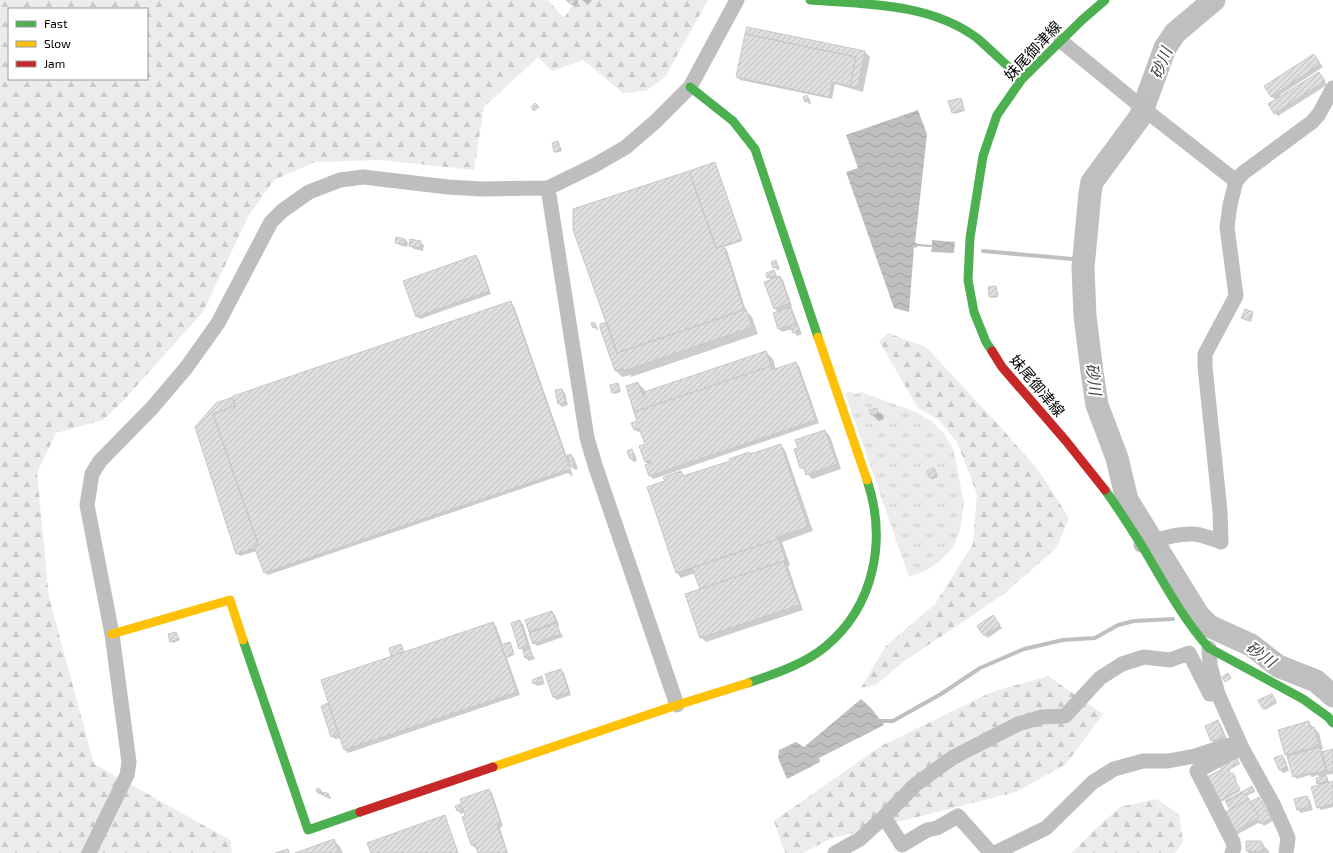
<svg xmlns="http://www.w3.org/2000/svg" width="1333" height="853" font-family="'Exo 2','Noto Sans JP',sans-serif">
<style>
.forest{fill:url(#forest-firs);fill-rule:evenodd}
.park{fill:url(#park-tufts)}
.water{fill:url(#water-waves)}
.shadow{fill:#0003}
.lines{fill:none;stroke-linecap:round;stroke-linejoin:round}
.stream{stroke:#bfbfbf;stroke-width:4}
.river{stroke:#bfbfbf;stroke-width:23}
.building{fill:url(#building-hatch);stroke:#c7c7c7}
.street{stroke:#bebebe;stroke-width:15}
.fast{stroke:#4caf50;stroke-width:9}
.slow{stroke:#ffc107;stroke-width:9}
.jam{stroke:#c62828;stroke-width:9}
.labels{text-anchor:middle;stroke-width:4;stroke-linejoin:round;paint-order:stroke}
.street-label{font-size:15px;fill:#000;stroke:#fff}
.water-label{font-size:16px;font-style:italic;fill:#444;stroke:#fff}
</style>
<defs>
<pattern id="forest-firs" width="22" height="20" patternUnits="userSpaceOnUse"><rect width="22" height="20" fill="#ececec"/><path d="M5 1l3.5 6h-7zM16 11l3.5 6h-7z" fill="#c9c9c9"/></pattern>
<pattern id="park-tufts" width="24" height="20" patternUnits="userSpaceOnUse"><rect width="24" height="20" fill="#ececec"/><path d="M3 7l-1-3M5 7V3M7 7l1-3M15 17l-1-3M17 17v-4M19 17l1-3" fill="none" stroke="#c9c9c9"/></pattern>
<pattern id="water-waves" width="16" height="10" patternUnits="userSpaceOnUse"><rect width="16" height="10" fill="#bfbfbf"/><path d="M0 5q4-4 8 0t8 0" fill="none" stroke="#a2a2a2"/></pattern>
<pattern id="building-hatch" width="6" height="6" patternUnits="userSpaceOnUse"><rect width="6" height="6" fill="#dfdfdf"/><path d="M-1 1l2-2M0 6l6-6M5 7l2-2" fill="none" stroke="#bebebe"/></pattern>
</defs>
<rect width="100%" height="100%" fill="#fff"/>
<!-- forest -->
<path class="forest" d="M0 0H548L564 18 576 0H708L665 77 646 91 623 93 583 60 552 71 538 57 484 107 474 170 381 160 315 162 274 180 249 215 203 312 123 401 103 420 56 433 37 473 49 597 94 764 230 840 232 853H0ZM9 9H147V79H9Z
M888 333 926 347 1005 432 1039 471 1069 518 1057 547 1004 594 903 662 876 685 861 688 885 647 935 604 973 544 977 494 957 442 939 420 918 408 879 341Z
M1048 676 1103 714 1066 764 1016 792 830 839 803 853H785L774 821 881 746 992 692Z
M1156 799 1179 814 1183 842 1175 853H1072L1092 832 1120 807Z"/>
<!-- park -->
<path class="park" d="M852 392 854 394 861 392 916 412 931 421 944 433 954 451 964 504 960 530 954 546 941 560 927 570 909 577 845 393Z"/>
<!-- water -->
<path class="water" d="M918 110 927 134 915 243H917V244L932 245V240L955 242 954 253 931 252 932 247 917 246V248L914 247 909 312 894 308 846 172 858 168 846 135Z
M861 699 871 708 884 725 819 758 820 762 787 779 778 758 779 750 796 742 804 747Z"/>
<!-- shadow -->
<path class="shadow" d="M568 0H577L578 1 574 6Z
M582 0H592L588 5Z
M748 28 865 52 870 57 863 92 835 84 832 99 740 80 737 77Z
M1314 55 1323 67 1280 95 1281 97 1319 73 1327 85 1278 116 1275 113 1276 100 1271 96Z
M807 96 810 100 811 103 809 104 806 101Z
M961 100 965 111 954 114 953 112Z
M558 142 562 151 556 153 555 152Z
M715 163 742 241 724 247 727 250 746 311 752 317 758 334 631 377 630 375 622 377 616 371 607 323Z
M405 239 408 243 407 247 399 245 396 242Z
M420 242 424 245 423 251 414 249 410 246Z
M476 256 479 260 491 294 420 319 417 316Z
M775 261 778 265 780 269 777 270 774 267Z
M774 271 778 278 780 277 783 280 792 306 790 307 793 311 802 334 797 336 792 329 782 332 779 329 774 313 778 312 775 309 771 281 767 274Z
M996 287 998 297 992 298 990 296Z
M511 303 514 306 567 457 571 455 574 458 578 469 575 470 569 464 573 476H572L568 473 268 575 264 572 257 551 240 556 237 553 216 404Z
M1252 313 1253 314 1251 322 1242 318Z
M594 323 597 326 598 330H597L594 327Z
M766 352 773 359 776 370 796 363 799 366 819 423 653 479 650 476 649 465 645 462 646 445 642 431 638 432 634 429 639 421 638 383 644 389 645 392Z
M618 384 621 392 614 394 613 392Z
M562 390 565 393 568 405 562 407 559 404Z
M876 409 883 416 884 419 879 421 872 415Z
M825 431 830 436 841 469 812 479 801 467Z
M780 445 785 450 813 531 782 542 790 565 788 566 803 610 706 642 701 637V590L695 573 681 578 677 573 648 487 666 481 681 472 686 477 731 461 749 453 751 455Z
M632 451 635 454 637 461 634 462 631 459Z
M934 469 938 477 932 479 931 478Z
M552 612 555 615 559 625 557 626 563 637 537 646 534 643 532 633 530 631Z
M996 620 1002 628 988 638 985 635Z
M519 621 523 624 531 649H529L532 653 535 659 529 661 526 658 524 651 520 648Z
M493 623 496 626 503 645 511 644 514 655 507 658 520 695 348 753 345 750 341 738 335 739 332 736 322 706 330 704 393 657 390 649 402 647 404 653Z
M176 633 180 640 173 643 171 641Z
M561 670 564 673 571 695 557 700 553 697Z
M541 677 545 684 537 686 534 683Z
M1273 696 1277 703 1265 710 1260 700Z
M1218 722 1221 725 1227 739 1215 744 1212 741 1206 726Z
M1308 722 1319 733 1323 749H1320L1323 753 1333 750V774L1325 775 1327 777 1329 783 1333 782V807L1321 810 1318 807 1320 785 1318 783 1321 778 1318 775 1312 777 1310 775 1297 779 1294 776 1289 757 1286 755Z
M1282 756 1285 759 1289 771 1283 773 1280 770 1275 759Z
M1236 757 1240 764 1229 770 1232 775 1233 774 1234 775 1237 781H1235L1240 791 1221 802 1219 801 1224 770Z
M1253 788 1255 792 1246 796 1251 803 1259 798 1262 801 1273 821 1264 826 1260 822 1238 834 1235 831 1231 810 1244 791Z
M489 790 492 793 503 826 500 828 508 853H479L477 847 475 848 472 845 465 812 461 814 458 811 460 805 464 809Z
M317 791H321L328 794 331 797 330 799 320 794Z
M1307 797 1310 800 1313 810 1301 813 1298 810 1295 800Z
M334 840 340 847 343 853H298Z
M1260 842 1269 851V853H1249L1247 851Z"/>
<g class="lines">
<!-- stream -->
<path class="stream" d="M983 251 1084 260
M876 721H893L941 694 980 668 1024 649 1063 640 1095 638 1118 625 1134 621 1173 619"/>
<!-- river -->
<path class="river" d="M1214 0 1175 33 1165 48 1140 117 1092 182 1090 193 1083 268 1085 316 1092 372 1097 405 1117 458 1127 500 1199 616 1209 626 1251 645 1278 666 1316 681 1333 696"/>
</g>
<!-- building -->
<path class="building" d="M566 0H577L572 5Z
M747 27 865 51 858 87 850 86 856 57 745 34Z
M745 34 856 57 850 86 832 82 829 97 736 77Z
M1314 54 1320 64 1271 97 1264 86Z
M1319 72 1325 81 1274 114 1268 104Z
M807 95 809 100 805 102 803 97Z
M961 98 964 109 952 113 948 101Z
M535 103 539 107 534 111 531 107Z
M558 141 561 150 554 152 552 143Z
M715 162 742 240 716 248 689 171Z
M689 171 716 248 724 246 744 310 617 353 573 230V209Z
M396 237 405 239 404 244 395 243Z
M410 239 421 241 420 248 409 246Z
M476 255 489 291 416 317 403 281Z
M776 260 778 266 773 268 771 262Z
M774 270 776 275 767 278 766 273Z
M780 276 790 303 774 309 764 282Z
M996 286 998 296 989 297 988 287Z
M511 301 570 469 264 573 254 546 258 544 213 414 235 406 233 396Z
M791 307 796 324 778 329 773 313Z
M746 309 752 327 624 371 623 368 615 371 600 328V324L607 322 617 353Z
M1245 309 1253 312 1249 321 1241 318Z
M594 322 596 326 593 328 591 323Z
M797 324 799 331 793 333 790 326Z
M766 351 771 366 634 412 626 386 638 382 643 396H645L644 392Z
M796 362 816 420 649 476 645 465 651 463 650 460 645 462 639 446 645 444 639 428 634 430 631 423 637 421 634 412 771 366 772 370Z
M618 383 620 391 612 393 610 385Z
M562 389 566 402 558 404 555 390Z
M233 397 235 406 213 414 258 544 254 546 255 548 236 554 195 427 216 403Z
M877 408 878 413 871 415 869 410Z
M825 430 837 464 806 475 804 467 800 468 794 449 798 448 795 440Z
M781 444 808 527 778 537V539L676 573 647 487 665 481 663 477 681 471 683 476 730 461 729 459 749 452 750 454Z
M632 449 634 458 630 459 627 451Z
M571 454 575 466 571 467 567 455Z
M934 468 937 475 930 478 927 471Z
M778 539 786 560 700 589 692 568Z
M784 561 799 605 700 638 685 594Z
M552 611 556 622 529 632 525 620Z
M993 615 1000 625 984 636 977 626Z
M520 620 528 646 519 649 511 623Z
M493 622 517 692 344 750 321 680Z
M557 623 560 634 533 644 529 633Z
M176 632 179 639 170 642 168 634Z
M510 642 514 654 505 657 501 645Z
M401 644 404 652 391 656 389 648Z
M530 649 532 656 525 658 523 651Z
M561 669 569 692 553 697 545 674Z
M1228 673 1231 678 1225 682 1222 677Z
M542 676 543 681 533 684 532 680Z
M1272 694 1276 701 1263 709 1258 700Z
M328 703 339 734 331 737 321 706Z
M1218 720 1224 736 1211 741 1205 726Z
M1309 721 1310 728 1314 727 1319 744 1315 745V747L1285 755 1278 730Z
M1320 747 1326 771 1308 774 1307 773 1293 777 1287 756Z
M1333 749V771L1330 772 1329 770 1327 771 1322 752Z
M1235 755 1239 763 1228 769 1231 774 1233 773 1236 779 1235 780 1240 789 1219 801 1205 778 1222 769 1219 764Z
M1282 755 1287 767 1279 770 1274 758Z
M1326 775 1328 781 1317 784 1316 778Z
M1333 781V804H1332L1317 808 1311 787Z
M1252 786 1254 790 1245 796 1243 793 1226 802 1225 801Z
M317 788 321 790 319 794 316 791Z
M489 789 501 823 497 824 507 853H478L475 844 471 845 462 817 465 816 460 799Z
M324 792 329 794 327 797 323 795Z
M1243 793 1245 796 1246 795 1249 799 1230 810 1226 802Z
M1307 796 1310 807 1297 810 1294 799Z
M1259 797 1271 818 1260 824 1257 819 1259 817 1250 802Z
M1249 799 1259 817 1234 832 1224 813Z
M460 804 462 810 457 811 455 806Z
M445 815 458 853H371L367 843Z
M334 839 339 853H295Z
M1246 841H1261V843H1263L1262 850H1261V852L1246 851Z
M288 849 289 853H275Z"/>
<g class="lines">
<!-- street -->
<path class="street" d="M1061 41 1149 113 1236 181
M548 188 587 438 596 468 677 705
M1141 545C1155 540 1179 533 1194 534 1204 535 1213 539 1221 542L1220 511 1205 367V354L1236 296 1227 227 1230 205 1236 181 1243 173 1312 122 1319 114 1333 88
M1209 648 1210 665 1218 694 1242 748 1273 804 1284 828 1288 838 1286 853
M884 817 902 845 927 830 937 828 958 816 991 853
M89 853 127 775 129 762 112 634 87 505 92 474 100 461 152 408 186 368 218 323 271 222 282 211 309 192 340 180 363 177 448 187 482 189 548 188 595 165 626 147 656 121 690 87 737 0
M835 853 860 839 884 817 915 785 952 758 1018 724 1042 717 1065 716 1100 678 1122 664 1144 657 1170 660 1189 653 1210 694H1218
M991 853 997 852 1046 828 1093 782 1114 769 1143 761H1168L1195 756 1239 742
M1232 853 1234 848 1233 842 1197 771 1237 750"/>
<!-- fast -->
<path class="fast" d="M810 0C866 4 930 3 977 38 992 51 1007 66 1022 79
M690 87 733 121 755 149 818 337
M992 351 986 342 974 312 968 280 970 238 983 156 997 115 1022 79 1082 20 1105 0
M1105 490C1118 508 1130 527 1142 546 1163 581 1182 618 1209 648L1303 699 1328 717 1333 723
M243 640 308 830 360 812
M748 683C774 674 803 665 825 647 875 606 887 539 867 480"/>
<!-- slow -->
<path class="slow" d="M818 337 867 480
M112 634 230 600 243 640
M493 767 671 707 748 683"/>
<!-- jam -->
<path class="jam" d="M992 351 1002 367 1066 441 1105 490
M360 812 493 767"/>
</g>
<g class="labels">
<!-- street labels -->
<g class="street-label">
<text transform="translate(1033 51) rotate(-47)" y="5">妹尾御津線</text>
<text transform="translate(1037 386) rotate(50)" y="5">妹尾御津線</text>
</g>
<!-- water labels -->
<g class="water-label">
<text transform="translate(1161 63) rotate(-68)" y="6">砂川</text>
<text transform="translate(1094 379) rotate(83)" y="6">砂川</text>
<text transform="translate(1261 654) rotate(35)" y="6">砂川</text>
</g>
</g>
<!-- legend -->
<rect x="8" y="8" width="140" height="72" fill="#ffffff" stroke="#999999"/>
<rect x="16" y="21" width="20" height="6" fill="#4caf50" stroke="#999999"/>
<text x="44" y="28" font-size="12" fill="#000000">Fast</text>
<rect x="16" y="41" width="20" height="6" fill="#ffc107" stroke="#999999"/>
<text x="44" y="48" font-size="12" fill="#000000">Slow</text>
<rect x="16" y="61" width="20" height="6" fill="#c62828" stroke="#999999"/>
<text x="44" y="68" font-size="12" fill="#000000">Jam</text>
</svg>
